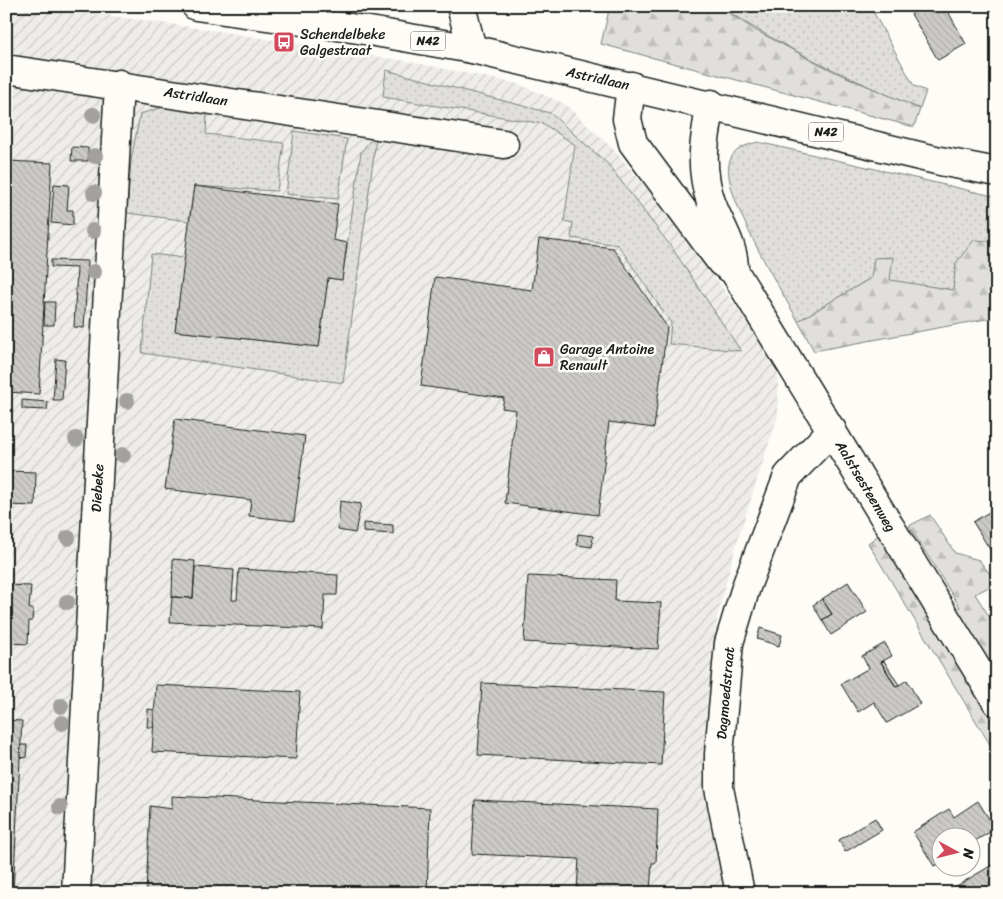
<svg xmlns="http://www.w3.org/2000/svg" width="1003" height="899" font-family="Sriracha,sans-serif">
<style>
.industrial{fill:url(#industrial-furrows)}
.grass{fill:url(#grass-dots);stroke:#7e7e7c}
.forest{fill:url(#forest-firs);stroke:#7e7e7c}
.building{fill:url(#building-back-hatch);stroke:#1c1c1c}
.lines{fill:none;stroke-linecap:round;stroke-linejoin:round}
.street-casing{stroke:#1c1c1c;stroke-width:31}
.secondary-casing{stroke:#1c1c1c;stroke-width:31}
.primary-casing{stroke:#1c1c1c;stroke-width:31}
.street{stroke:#fdfcf7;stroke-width:28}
.secondary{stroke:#fdfcf7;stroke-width:28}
.primary{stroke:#fdfcf7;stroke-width:28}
.tree{fill:#a2a19e}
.labels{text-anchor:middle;stroke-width:5;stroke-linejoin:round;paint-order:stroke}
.shield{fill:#fdfcf7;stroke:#605f5e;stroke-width:1}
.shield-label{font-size:12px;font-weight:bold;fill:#1c1c1c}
.poi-label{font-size:14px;fill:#1c1c1c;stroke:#fdfcf7;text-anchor:start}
.street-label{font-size:14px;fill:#1c1c1c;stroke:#fdfcf7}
</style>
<defs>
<pattern id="industrial-furrows" width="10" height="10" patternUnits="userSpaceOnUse" patternTransform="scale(1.25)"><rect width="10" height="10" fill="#eeede9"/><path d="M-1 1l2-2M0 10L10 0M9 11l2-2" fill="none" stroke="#cccbc7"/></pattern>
<pattern id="grass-dots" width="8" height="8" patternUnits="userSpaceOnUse" patternTransform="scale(1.25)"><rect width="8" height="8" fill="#e0dfdb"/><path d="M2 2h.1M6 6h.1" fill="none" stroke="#c0bfbb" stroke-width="1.8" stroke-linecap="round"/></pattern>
<pattern id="forest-firs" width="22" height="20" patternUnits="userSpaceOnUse" patternTransform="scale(1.25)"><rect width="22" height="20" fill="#e0dfdb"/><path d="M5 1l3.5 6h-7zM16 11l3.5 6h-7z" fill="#c0bfbb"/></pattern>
<pattern id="building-back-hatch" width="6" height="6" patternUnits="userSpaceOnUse" patternTransform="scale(1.25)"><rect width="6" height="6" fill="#cccbc8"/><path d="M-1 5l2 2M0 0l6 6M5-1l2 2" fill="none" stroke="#afaeab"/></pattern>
</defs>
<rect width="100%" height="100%" fill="#fdfcf7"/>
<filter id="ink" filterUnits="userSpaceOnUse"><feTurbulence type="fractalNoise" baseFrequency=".02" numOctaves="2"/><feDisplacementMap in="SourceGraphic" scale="10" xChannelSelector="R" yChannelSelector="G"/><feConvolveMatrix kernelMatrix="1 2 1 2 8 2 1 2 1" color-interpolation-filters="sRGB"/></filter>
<g filter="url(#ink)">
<!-- industrial -->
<path class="industrial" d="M6 6H41L218 31 411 62 518 84 565 104 615 151 676 223 767 350 778 376V415L736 545 717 618 709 697 706 783 725 893H6Z"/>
<!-- grass -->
<path class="grass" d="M719 6H870L914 86 926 91 920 109C850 79 783 48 719 6Z
M386 70 550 113 608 164 672 248 741 351 669 344 671 323 618 245 571 238 573 223 564 221 575 145 544 124 383 97Z
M167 106 207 113 206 134 284 143 277 191 194 186 189 221 127 213 131 160 140 114Z
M294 131 347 139 338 199 286 194Z
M377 132 343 383 142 353 151 254 185 258 175 331 319 347 328 278 342 280 361 152Z
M758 142 997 197V246L989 241 956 263 953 290 871 278 798 321C781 290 722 195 729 164 732 149 746 145 758 142Z"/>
<!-- forest -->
<path class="forest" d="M610 6H719L755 30 835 72 920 109 914 127 601 44Z
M974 240 989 241 997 246V317L814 351 798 321 871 278 874 258 893 257 890 280 953 290 956 263Z
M930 515 955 553 979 560 997 583 975 594 997 629V756L868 543 884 531 938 620 960 607 909 526Z"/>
<!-- building -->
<path class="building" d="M920 6H945L966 44 938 60 911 14 921 9Z
M72 147 88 148V161H71Z
M6 161 52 163 39 394 6 392Z
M54 184 69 185 67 210H73V225L51 223Z
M194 186 338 204 333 240 347 243 342 280 328 278 319 347 175 331Z
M539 239 613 248 667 327 654 428 609 422 598 515 505 503 516 410 502 408 504 398 421 386 435 277 532 290Z
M51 260 88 261 84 328 74 327 77 268 51 267Z
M45 302H55L54 325H44Z
M56 359 65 360 62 400H53Z
M22 400 48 402 47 410 22 409Z
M175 419 305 436 294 521 249 516 251 500 165 489Z
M6 471 36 472 35 506 6 505Z
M340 501 361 504 355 533 338 530Z
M997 507V561L973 522Z
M363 523 393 525V534L363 532Z
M578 534 593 536 592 547 577 545Z
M173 559 195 561 193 598 172 597Z
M195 567 234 570 232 600H237L239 569 338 575 337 595H325L323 629 170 622 172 597 193 598Z
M528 576 616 580 615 601 661 603 658 649 524 642Z
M848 582 867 612 831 635 822 620 832 614 822 599Z
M6 585 31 586 29 609H33L32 621H29L28 644 6 643Z
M822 599 832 614 822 620 813 605Z
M760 628 782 635 779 646 757 639Z
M885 643 892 656 881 662 896 687 907 680 920 704 887 723 874 702 858 712 841 684 869 668 862 656Z
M884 661 899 685 896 687 881 662Z
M482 683 665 692 661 765 478 755Z
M156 685 300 692 296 759 152 752Z
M148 709 154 710V727H147Z
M6 720 22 721 13 893H6Z
M21 745H27L26 758 20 757Z
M172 796 430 808 427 893H146L150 806 172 809Z
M475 800 658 809 656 863H652L650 892 577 889 579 859 472 854Z
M978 801 995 829 970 844V836H940V863L934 866 913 832 949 809 954 817Z
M875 818 882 830 845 852 839 840Z
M997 862V893H952L950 890Z
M899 888 901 893H890Z"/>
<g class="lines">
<!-- street casing -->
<g class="street-casing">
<path id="street" d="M6 69 504 144
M76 893 119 84
M740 893 719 788V754L729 643 746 587 788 476 832 430"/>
</g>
<!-- secondary casing -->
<g class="secondary-casing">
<path id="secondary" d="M461 6 472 49
M631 86 627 119 633 143 721 262 734 271 997 702
M711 104C704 140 699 167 711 202 719 225 733 242 734 267"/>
</g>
<!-- primary casing -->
<g class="primary-casing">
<path id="primary" d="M196 6 358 29 472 49 940 161 997 172"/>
</g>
<!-- street -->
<use href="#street" class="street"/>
<!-- secondary -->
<use href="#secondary" class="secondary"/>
<!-- primary -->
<use href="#primary" class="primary"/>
</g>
<!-- trees -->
<g class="tree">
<circle cx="93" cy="115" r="8"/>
<circle cx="95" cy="156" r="8"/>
<circle cx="94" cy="193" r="8"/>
<circle cx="93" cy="231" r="8"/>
<circle cx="94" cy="272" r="8"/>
<circle cx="127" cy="401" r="8"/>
<circle cx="76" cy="439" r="8"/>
<circle cx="123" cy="455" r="8"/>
<circle cx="68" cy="538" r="8"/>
<circle cx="67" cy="602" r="8"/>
<circle cx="61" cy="706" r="8"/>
<circle cx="62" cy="723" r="8"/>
<circle cx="60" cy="807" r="8"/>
</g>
</g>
<!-- icons -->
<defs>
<g id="bus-square" transform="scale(1.125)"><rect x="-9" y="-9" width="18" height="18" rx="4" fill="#d1495b" stroke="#fdfcf7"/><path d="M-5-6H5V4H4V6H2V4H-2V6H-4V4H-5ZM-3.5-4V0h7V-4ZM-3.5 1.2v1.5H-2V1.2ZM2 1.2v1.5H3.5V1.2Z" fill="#fff"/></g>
<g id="shop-square" transform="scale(1.125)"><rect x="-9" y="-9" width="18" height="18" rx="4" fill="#d1495b" stroke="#fdfcf7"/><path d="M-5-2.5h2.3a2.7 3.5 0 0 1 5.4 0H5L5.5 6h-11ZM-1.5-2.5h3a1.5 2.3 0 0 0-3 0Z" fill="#fff"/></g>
</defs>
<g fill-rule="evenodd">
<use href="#bus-square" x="284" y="42"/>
<use href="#shop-square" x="544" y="357"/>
</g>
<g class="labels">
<!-- shield labels -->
<g class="shield">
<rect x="410.5" y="31.5" width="35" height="19" rx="4"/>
<rect x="808.5" y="122.5" width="35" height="19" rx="4"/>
</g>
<g class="shield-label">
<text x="428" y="45">N42</text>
<text x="826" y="136">N42</text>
</g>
<!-- poi labels -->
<g class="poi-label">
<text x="300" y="39">Schendelbeke<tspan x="300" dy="16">Galgestraat</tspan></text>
<text x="560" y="354">Garage Antoine<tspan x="560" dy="16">Renault</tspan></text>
</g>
<!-- street labels -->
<g class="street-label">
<text transform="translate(598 78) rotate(13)" y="5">Astridlaan</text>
<text transform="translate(196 96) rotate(9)" y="5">Astridlaan</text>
<text transform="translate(866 486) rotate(59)" y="5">Aalstsesteenweg</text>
<text transform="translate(97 488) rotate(-87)" y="5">Diebeke</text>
<text transform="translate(725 693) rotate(-85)" y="5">Dagmoedstraat</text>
</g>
</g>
<!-- margin -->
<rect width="1003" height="899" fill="none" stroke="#fdfcf7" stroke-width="25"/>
<rect x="12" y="12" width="978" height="874" fill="none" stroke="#1c1c1c" stroke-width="2" filter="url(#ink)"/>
<!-- north arrow -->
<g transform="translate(956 852) rotate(97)"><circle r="24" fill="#fdfcf7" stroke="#a3a29f"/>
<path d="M0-4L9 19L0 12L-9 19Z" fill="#d1495b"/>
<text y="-8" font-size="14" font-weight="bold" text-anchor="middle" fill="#1c1c1c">N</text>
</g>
</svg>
